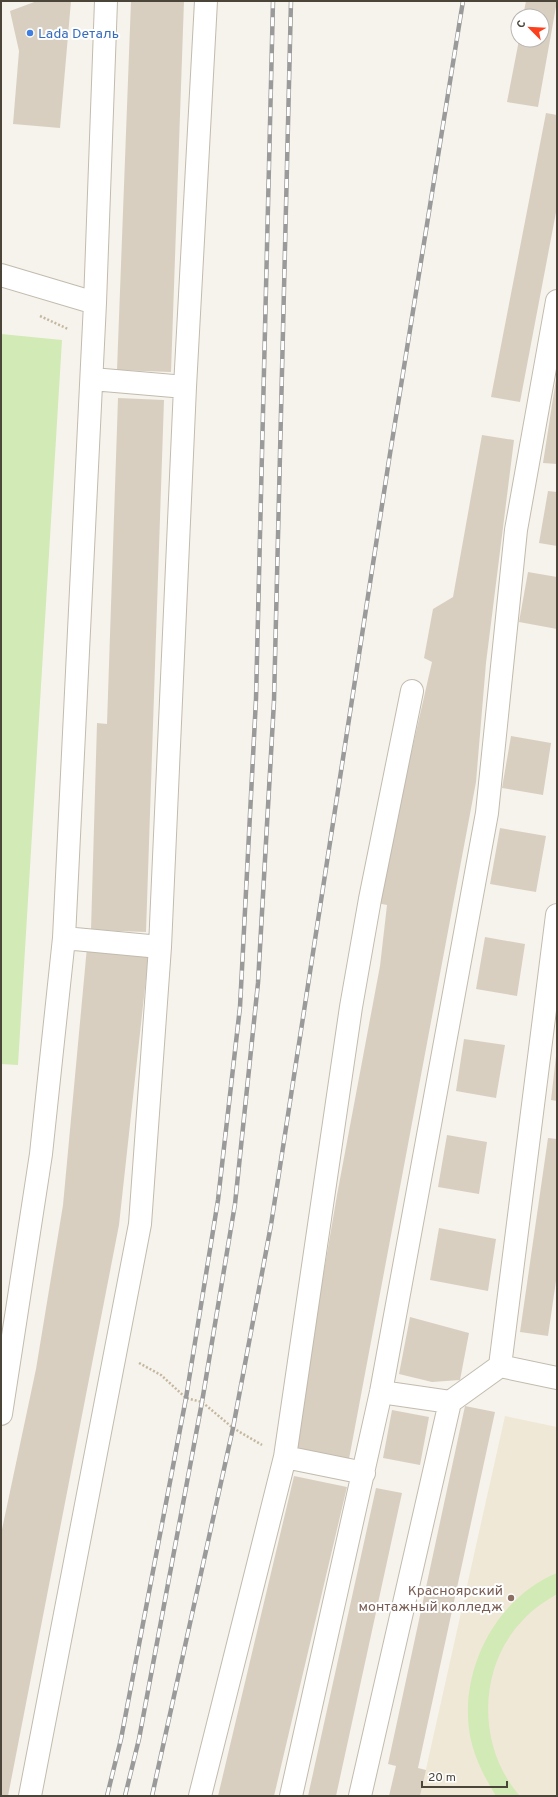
<svg xmlns="http://www.w3.org/2000/svg" width="558" height="1797" font-family="Overpass,sans-serif">
<style>
.education{fill:#efe8d6}
.green{fill:#d2eab5}
.building{fill:#d8cfc1}
.lines{fill:none;stroke-linecap:round;stroke-linejoin:round}
.minor-casing{stroke:#c2bbae;stroke-width:24}
.path{stroke:#c4b79f;stroke-width:2.5;stroke-dasharray:2 2;stroke-linecap:butt}
.minor{stroke:#fff;stroke-width:22}
.rail-casing{stroke:#9a9a9a;stroke-width:4.5}
.rail{stroke:#fff;stroke-width:3;stroke-dasharray:9;stroke-linecap:butt}
.shop-dot{fill:#3f7fe0;stroke:#fff;stroke-width:1.5}
.education-dot{fill:#8d6e63;stroke:#fff;stroke-width:1.5}
.labels{text-anchor:middle;stroke-width:4;stroke-linejoin:round;paint-order:stroke}
.shop-label{font-size:14px;fill:#366cbe;stroke:#fff;text-anchor:start}
.education-label{font-size:14px;fill:#785e54;stroke:#fff;text-anchor:end}
</style>
<rect width="100%" height="100%" fill="#f6f3ec"/>
<!-- education -->
<path class="education" d="M505 1416 557 1427V1796H420Z"/>
<!-- green -->
<path class="green" d="M1 334 62 340 18 1065 1 1064Z
M557 1573V1594C545 1601 533 1609 523 1620 477 1667 477 1748 520 1796H496C483 1775 472 1753 469 1729 461 1666 498 1597 557 1573Z"/>
<!-- building -->
<path class="building" d="M37 1H71L60 128 13 124 19 51 10 11Z
M131 1H184L171 372 117 370Z
M526 1H557L538 107 507 102 519 40H542V16H523Z
M546 113 557 115V207L520 402 491 397Z
M556 379H557V464L543 463Z
M118 398 164 400 146 932 91 930 97 723 107 724Z
M482 435 514 440 486 663 476 782 349 1459 294 1447 337 1195 380 966 387 905 377 903 432 662 424 658 433 609 453 597Z
M548 491 557 492V546L539 543Z
M528 572 557 577V629L519 622Z
M511 736 551 743 543 795 502 788Z
M500 828 546 836 536 892 490 884Z
M485 937 525 944 517 996 476 989Z
M87 947 149 951 119 1225 8 1796H1V1534L36 1369 63 1205Z
M464 1039 505 1045 496 1098 456 1091Z
M556 1056H557V1101L551 1100Z
M447 1135 487 1142 479 1194 438 1187Z
M548 1138 557 1139V1274L548 1336 520 1332Z
M439 1228 496 1239 488 1291 430 1280Z
M410 1317 469 1333 460 1380 432 1382 399 1374Z
M465 1406 495 1412 418 1768 426 1770 420 1796H389L396 1766 388 1764Z
M392 1410 429 1417 420 1465 383 1458Z
M294 1476 347 1487 274 1796H218Z
M376 1488 402 1493 336 1796H308Z"/>
<g class="lines">
<!-- minor casing -->
<g class="minor-casing">
<path id="minor" d="M1 275 95 303 64 938 41 1154 1 1414
M95 303 106 1
M92 379 185 387
M64 938 160 947
M500 1366 557 1378
M381 1392 450 1402
M285 1457 364 1473
M30 1796 140 1224 160 947 185 387 206 1
M200 1796 285 1457 351 1007 370 899 412 691
M291 1796 381 1392 487 813 516 530 557 301
M360 1796 450 1402 500 1366 557 915"/>
</g>
<!-- path -->
<path class="path" d="M40 316 68 329
M139 1363 161 1375 186 1398 202 1402 233 1428 262 1445"/>
<!-- minor -->
<use href="#minor" class="minor"/>
<!-- rail casing -->
<g class="rail-casing">
<path id="rail" d="M107 1796 121 1739 186 1398 218 1200 240 1007 256 699 273 1
M125 1796 139 1739 202 1402 235 1204 258 983 274 701 291 1
M152 1796 233 1428 271 1225 389 460 463 1"/>
</g>
<!-- rail -->
<use href="#rail" class="rail"/>
</g>
<!-- markers -->
<circle class="shop-dot" cx="30" cy="33" r="4"/>
<circle class="education-dot" cx="511" cy="1598" r="4"/>
<g class="labels">
<!-- shop labels -->
<g class="shop-label">
<text x="38" y="38">Lada Dеталь</text>
</g>
<!-- education labels -->
<g class="education-label">
<text x="503" y="1595">Красноярский<tspan x="503" dy="16">монтажный колледж</tspan></text>
</g>
</g>
<!-- border -->
<rect width="558" height="1797" fill="none" stroke="#4b4439" stroke-width="4"/>
<!-- north arrow -->
<g transform="translate(530 28) rotate(294)"><circle r="19" fill="#ffffff" stroke="#b7b4b0"/>
<path d="M0-3L7 15L0 10L-7 15Z" fill="#fc3f1d"/>
<text y="-6" font-size="11" font-weight="bold" text-anchor="middle" fill="#4b4439">С</text>
</g>
<!-- scale -->
<path d="M422 1781v6h85v-6" fill="none" stroke="#4b4439" stroke-width="2"/>
<text x="428" y="1781" font-size="12" fill="#4b4439" stroke="#ffffff" stroke-width="3" paint-order="stroke">20 m</text>
</svg>
